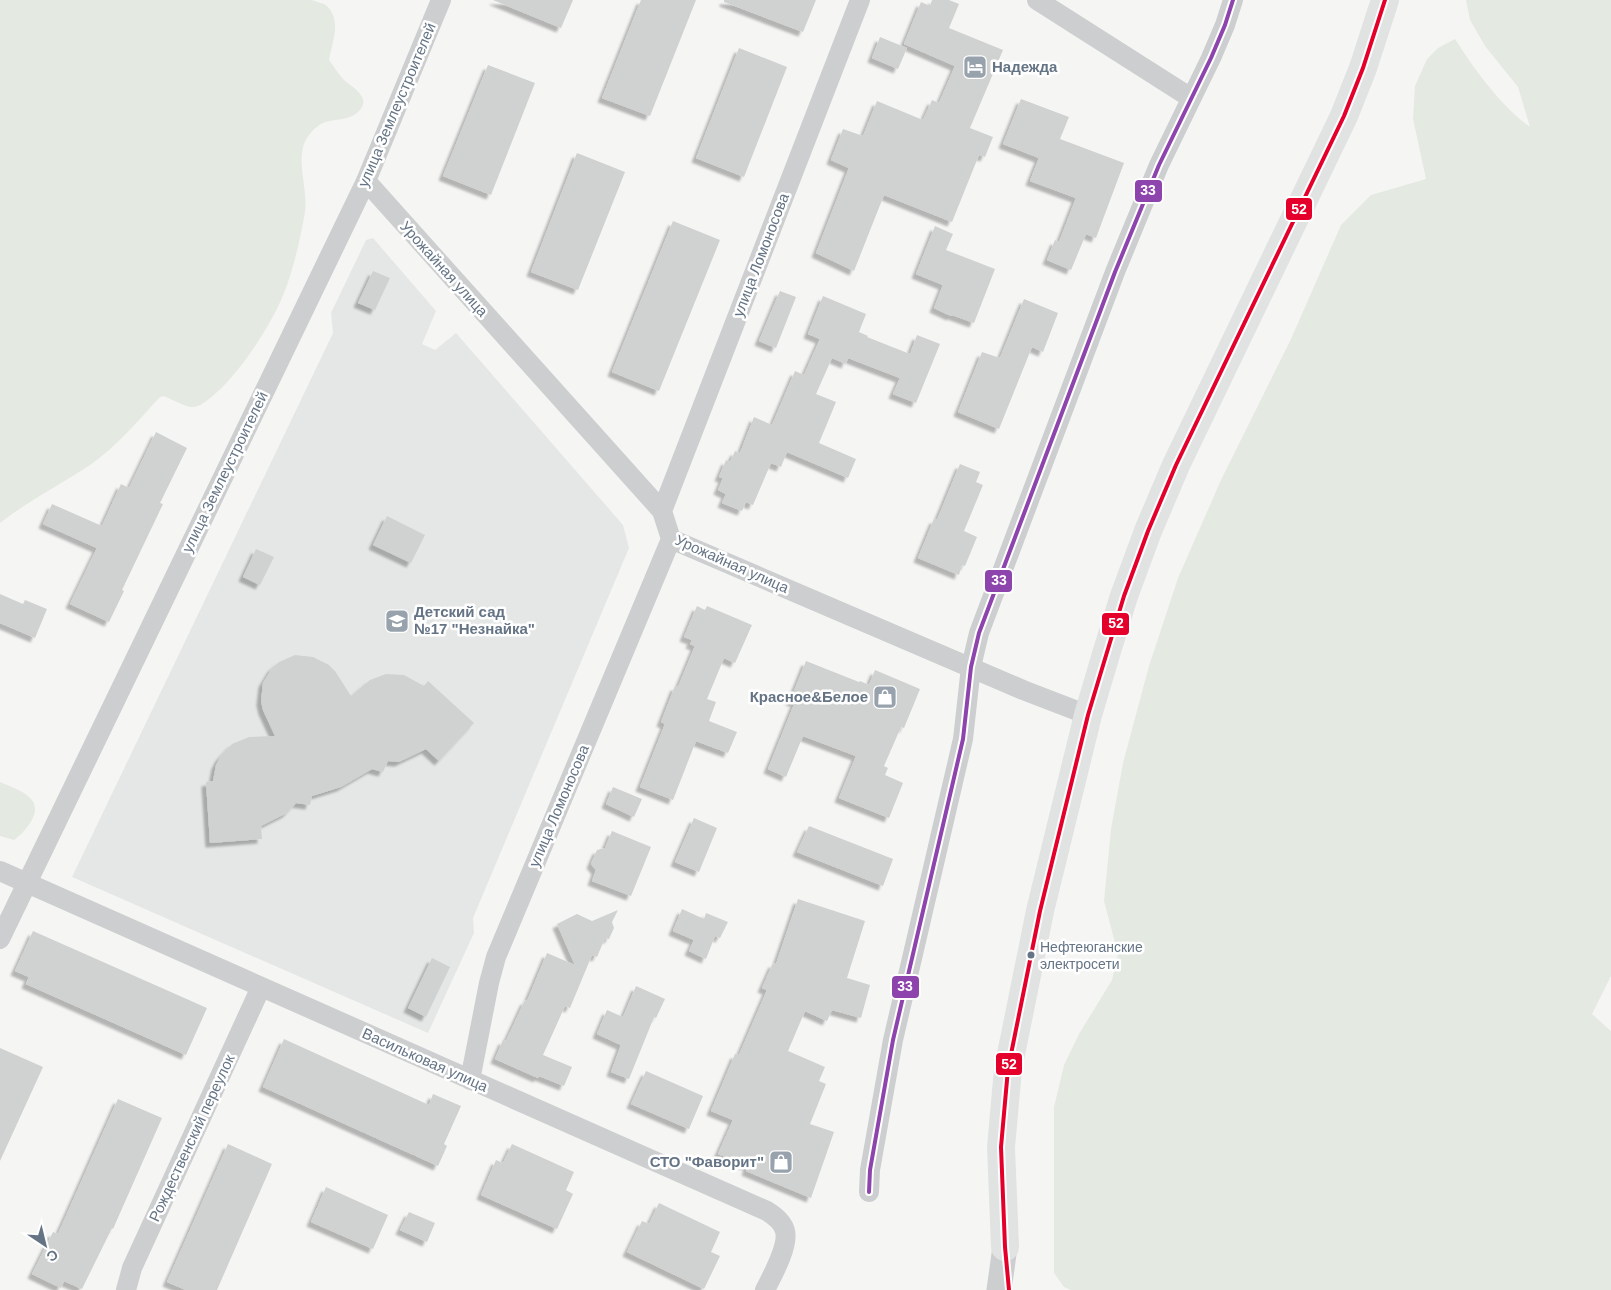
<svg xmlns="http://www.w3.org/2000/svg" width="1611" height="1290" font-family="Helvetica,sans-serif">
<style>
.built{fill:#e5e7e6}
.green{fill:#e4e9e2}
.building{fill:#d0d1d1;filter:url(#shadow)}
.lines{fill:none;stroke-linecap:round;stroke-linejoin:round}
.minor{stroke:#cdcecf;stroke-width:20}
.tertiary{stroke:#cdcecf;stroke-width:25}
.secondary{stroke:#e1e2e2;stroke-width:28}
.bus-1-casing{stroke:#fff;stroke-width:8}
.bus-2-casing{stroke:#fff;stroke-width:8}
.bus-1{stroke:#e4002b;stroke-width:4}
.bus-2{stroke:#8e44ad;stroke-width:4}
.bus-dot{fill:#657485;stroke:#fff;stroke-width:2}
.labels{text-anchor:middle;stroke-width:5;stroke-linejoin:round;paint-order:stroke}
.bus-label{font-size:14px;fill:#657485;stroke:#fff;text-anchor:start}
.poi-label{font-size:15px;font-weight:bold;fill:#657485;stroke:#fff;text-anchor:start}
.street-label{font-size:15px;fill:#657485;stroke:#fff}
.line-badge{stroke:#fff;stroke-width:2}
.badge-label{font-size:14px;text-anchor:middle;font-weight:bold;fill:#fff}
</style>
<defs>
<filter id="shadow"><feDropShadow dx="-4.5" dy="4.5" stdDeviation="1" flood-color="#0004"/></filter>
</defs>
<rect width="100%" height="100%" fill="#f5f6f4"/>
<!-- built -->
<path class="built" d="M373 238 436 311 422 344 435 350 456 333 623 525 629 548 473 918 474 933 428 1033 72 877 333 333 331 313 366 240Z"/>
<!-- green -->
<path class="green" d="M0 0H312C316 2 324 3 327 6 342 21 332 43 329 60 334 67 338 73 343 79 349 85 358 89 362 97 365 103 363 106 360 110 348 123 334 117 321 124 314 128 307 136 304 144 297 164 308 190 305 212 301 236 295 262 287 285 275 321 236 381 205 402 202 404 199 406 195 407 185 408 173 399 163 396L159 398C137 422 117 446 90 465 60 485 28 501 0 523Z
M1466 0H1611V976L1592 1014 1611 1031V1290H1071L1064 1287 1054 1273V1107L1064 1065 1079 1034 1112 980 1118 954 1104 901 1111 829 1123 763 1149 666 1178 578 1221 480 1291 339 1341 225 1371 195 1426 179 1413 119 1415 86 1427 59 1438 48 1455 39C1475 70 1500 105 1530 127L1518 87 1485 46 1470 20Z
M0 782C9 786 22 790 29 797 45 810 25 832 14 840L0 836Z"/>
<!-- building -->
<path class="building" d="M493 0H573L561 28Z
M641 0H696L650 116 602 98Z
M724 0H816L803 32 724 2Z
M932 0H949L959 4 949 28 1003 50 970 128 993 137 985 157 979 155 952 222 884 195 854 271 816 253 849 168 831 160 843 129 863 136 877 101 923 120 932 100 939 103 955 66 904 44 921 2 930 6Z
M880 37 907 48 898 69 872 58Z
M739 48 787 67 744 177 696 158Z
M488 65 535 83 491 195 443 176Z
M1021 99 1069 117 1060 139 1124 163 1096 238 1086 234 1071 270 1047 260 1055 240 1059 242 1076 198 1030 181 1039 158 1003 144Z
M577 153 625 172 578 290 531 272Z
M673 221 720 240 659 391 612 372Z
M935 226 953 234 946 250 995 269 974 323 952 315 951 316 934 308 943 285 916 274Z
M373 271 390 278 375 310 358 303Z
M780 291 796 297 776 348 759 341Z
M823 296 866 314 859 332 868 336 867 337 910 354 917 335 940 344 916 403 893 394 900 378 848 358 846 364 832 358 816 394 836 402 819 443 856 459 848 478 787 452 781 467 771 463 753 505 746 502 742 511 722 503 726 494 718 490 723 478 719 477 726 460 730 462 735 451 740 453 754 417 772 425 795 371 804 375 820 339 808 334Z
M1024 299 1058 313 1043 352 1032 347 999 429 958 412 982 352 1000 358Z
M156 432 187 448 160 503 163 504 122 590 124 591 109 622 70 604 97 548 43 524 52 504 102 526 121 484 129 488Z
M960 464 980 472 976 482 983 485 964 531 977 537 965 566 962 565 959 575 918 558 934 519 937 520Z
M387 516 425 535 411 563 373 545Z
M256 549 274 557 260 585 243 577Z
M0 594 23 604 25 600 47 609 35 638 0 623Z
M697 606 705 610 707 606 752 625 735 663 724 658 707 699 716 702 709 721 737 732 728 753 696 741 673 800 640 787 665 724 661 722 675 686 678 687 695 646 690 644 692 640 684 637Z
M295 655 313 657 329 665 335 671 351 696 370 680 386 674 404 675 424 686 428 681 474 723 439 761 426 749 399 762 388 761 383 772 372 769 341 787 312 796 310 805 296 803 287 813 261 826 262 839 210 843 206 782 213 781 216 765 220 757 232 744 249 737 275 736 263 710 261 701 263 683 272 668 279 662Z
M806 661 859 682 860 681 869 685 875 670 920 689 904 728 901 727 884 766 888 768 885 775 903 783 889 818 839 798 856 756 803 736 786 777 768 769 795 702 790 701Z
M613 787 642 799 634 817 606 804Z
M694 818 717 828 699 872 675 862Z
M809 826 893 859 883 886 797 852Z
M612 831 651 847 631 896 592 881 596 870 591 864 597 850 605 848Z
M798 899 865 921 847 978 870 985 861 1018 832 1010 827 1021 805 1011 788 1051 825 1067 819 1081 826 1084 810 1124 834 1132 811 1198 746 1171 748 1166 718 1154 733 1120 711 1111 735 1054 739 1055 767 990 762 988 773 963 776 964Z
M682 909 704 919 706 913 728 922 720 938 715 936 706 959 689 951 694 940 673 931Z
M618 910 612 922 614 928 609 939 605 938 597 957 592 955 570 1008 565 1006 543 1055 572 1067 564 1086 539 1076 538 1078 495 1059 503 1040 506 1041 525 1000 527 1001 547 953 575 965 557 924 577 914 592 921Z
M33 931 207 1008 186 1055 26 984 29 977 15 971Z
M432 958 450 967 426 1017 408 1008Z
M636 986 665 999 656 1018 654 1017 629 1079 611 1072 621 1045 597 1034 607 1010 623 1017Z
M284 1039 429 1105 433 1094 461 1106 444 1144 447 1146 438 1166 263 1087Z
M0 1048 43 1067 0 1161Z
M646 1071 703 1096 689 1129 631 1104Z
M118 1099 162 1118 113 1229 112 1228 82 1289 64 1281 61 1288 32 1274 53 1232 58 1234Z
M228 1144 272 1164 217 1290H186L167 1282Z
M512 1144 574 1172 566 1190 573 1194 557 1229 481 1195 496 1160 503 1163Z
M326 1187 388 1215 373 1249 311 1222Z
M659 1203 720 1232 711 1252 720 1256 704 1289 627 1252 642 1221 649 1224Z
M409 1212 435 1223 427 1242 400 1230Z"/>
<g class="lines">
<!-- minor -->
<path class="minor" d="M1037 0 1191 98
M366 181 662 511 671 539 1023 690 1088 715
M662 511 860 0
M0 871 767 1211C775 1216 783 1222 785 1231 789 1246 772 1276 765 1290
M0 939 366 181 441 0
M470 1080 489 983 496 957 671 539
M869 1192 870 1170 893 1040 963 739 971 667 979 633 1115 272 1159 165 1211 58 1225 25 1233 0
M126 1290 132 1268 261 987"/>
<!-- tertiary -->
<path class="tertiary" d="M999 1290 1005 1247"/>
<!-- secondary -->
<path class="secondary" d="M1005 1247 1001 1147 1008 1069 1040 911 1088 715 1107 651 1124 596 1148 531 1176 465 1344 116 1363 68 1385 0"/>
<!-- bus-1 casing -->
<g class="bus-1-casing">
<path id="bus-1" d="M1009 1290 1005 1247 1001 1147 1008 1069 1040 911 1088 715 1124 596 1148 531 1176 465 1344 116 1363 68 1385 0"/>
</g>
<!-- bus-2 casing -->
<g class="bus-2-casing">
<path id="bus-2" d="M869 1192 870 1170 893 1040 963 739 971 667 979 633 1115 272 1159 165 1211 58 1225 25 1233 0"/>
</g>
<!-- bus-1 -->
<use href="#bus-1" class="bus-1"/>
<!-- bus-2 -->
<use href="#bus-2" class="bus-2"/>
</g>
<!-- icons -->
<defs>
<g id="hotel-square" transform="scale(1.25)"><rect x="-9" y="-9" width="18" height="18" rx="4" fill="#97a2ac" stroke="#fff"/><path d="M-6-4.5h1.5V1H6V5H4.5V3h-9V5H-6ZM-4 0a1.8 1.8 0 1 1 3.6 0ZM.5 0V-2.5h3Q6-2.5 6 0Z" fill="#fff"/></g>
<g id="school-square" transform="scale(1.25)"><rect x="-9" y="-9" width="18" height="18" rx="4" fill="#97a2ac" stroke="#fff"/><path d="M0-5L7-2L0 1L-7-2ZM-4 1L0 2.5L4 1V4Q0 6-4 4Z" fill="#fff"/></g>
<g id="shop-square" transform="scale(1.25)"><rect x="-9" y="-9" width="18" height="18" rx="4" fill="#97a2ac" stroke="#fff"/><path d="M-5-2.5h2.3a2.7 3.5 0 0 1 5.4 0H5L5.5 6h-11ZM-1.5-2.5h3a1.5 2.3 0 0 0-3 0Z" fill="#fff"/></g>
</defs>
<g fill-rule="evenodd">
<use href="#hotel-square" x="975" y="67"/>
<use href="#school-square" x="397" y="621"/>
<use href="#shop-square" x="885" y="697"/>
<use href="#shop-square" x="781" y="1162"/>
</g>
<!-- markers -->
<circle class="bus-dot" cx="1031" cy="955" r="4.5"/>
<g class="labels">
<!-- bus labels -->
<g class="bus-label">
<text x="1040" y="952">Нефтеюганские<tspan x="1040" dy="17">электросети</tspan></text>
</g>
<!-- poi labels -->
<g class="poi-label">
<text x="992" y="72">Надежда</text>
<text x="414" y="617">Детский сад<tspan x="414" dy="17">№17 "Незнайка"</tspan></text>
<text x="868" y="702" text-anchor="end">Красное&amp;Белое</text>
<text x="764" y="1167" text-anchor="end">СТО "Фаворит"</text>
</g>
<!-- street labels -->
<g class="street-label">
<text transform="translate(397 105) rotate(-67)" y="5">улица Землеустроителей</text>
<text transform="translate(761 255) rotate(-69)" y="5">улица Ломоносова</text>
<text transform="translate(444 269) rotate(48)" y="5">Урожайная улица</text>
<text transform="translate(225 472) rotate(-64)" y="5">улица Землеустроителей</text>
<text transform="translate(732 564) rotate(24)" y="5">Урожайная улица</text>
<text transform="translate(559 806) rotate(-67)" y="5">улица Ломоносова</text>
<text transform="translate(425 1060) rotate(24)" y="5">Васильковая улица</text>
<text transform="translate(192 1138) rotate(-65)" y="5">Рождественский переулок</text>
</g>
</g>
<g class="line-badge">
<rect x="1134" y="179" width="29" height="24" rx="5" fill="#8e44ad"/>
<rect x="1285" y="197" width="28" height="24" rx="5" fill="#e4002b"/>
<rect x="984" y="569" width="29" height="24" rx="5" fill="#8e44ad"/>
<rect x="1101" y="612" width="29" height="24" rx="5" fill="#e4002b"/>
<rect x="891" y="975" width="29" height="24" rx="5" fill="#8e44ad"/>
<rect x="995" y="1052" width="28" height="24" rx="5" fill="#e4002b"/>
</g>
<g class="badge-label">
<text x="1148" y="195">33</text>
<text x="1299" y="214">52</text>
<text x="999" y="585">33</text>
<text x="1116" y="628">52</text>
<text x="905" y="991">33</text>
<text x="1009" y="1069">52</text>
</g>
<!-- north arrow -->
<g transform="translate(45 1245) rotate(145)" stroke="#ffffff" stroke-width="4" paint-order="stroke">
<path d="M0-4L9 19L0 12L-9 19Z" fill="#657485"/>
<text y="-8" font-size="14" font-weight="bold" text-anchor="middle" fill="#657485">С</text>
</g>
</svg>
